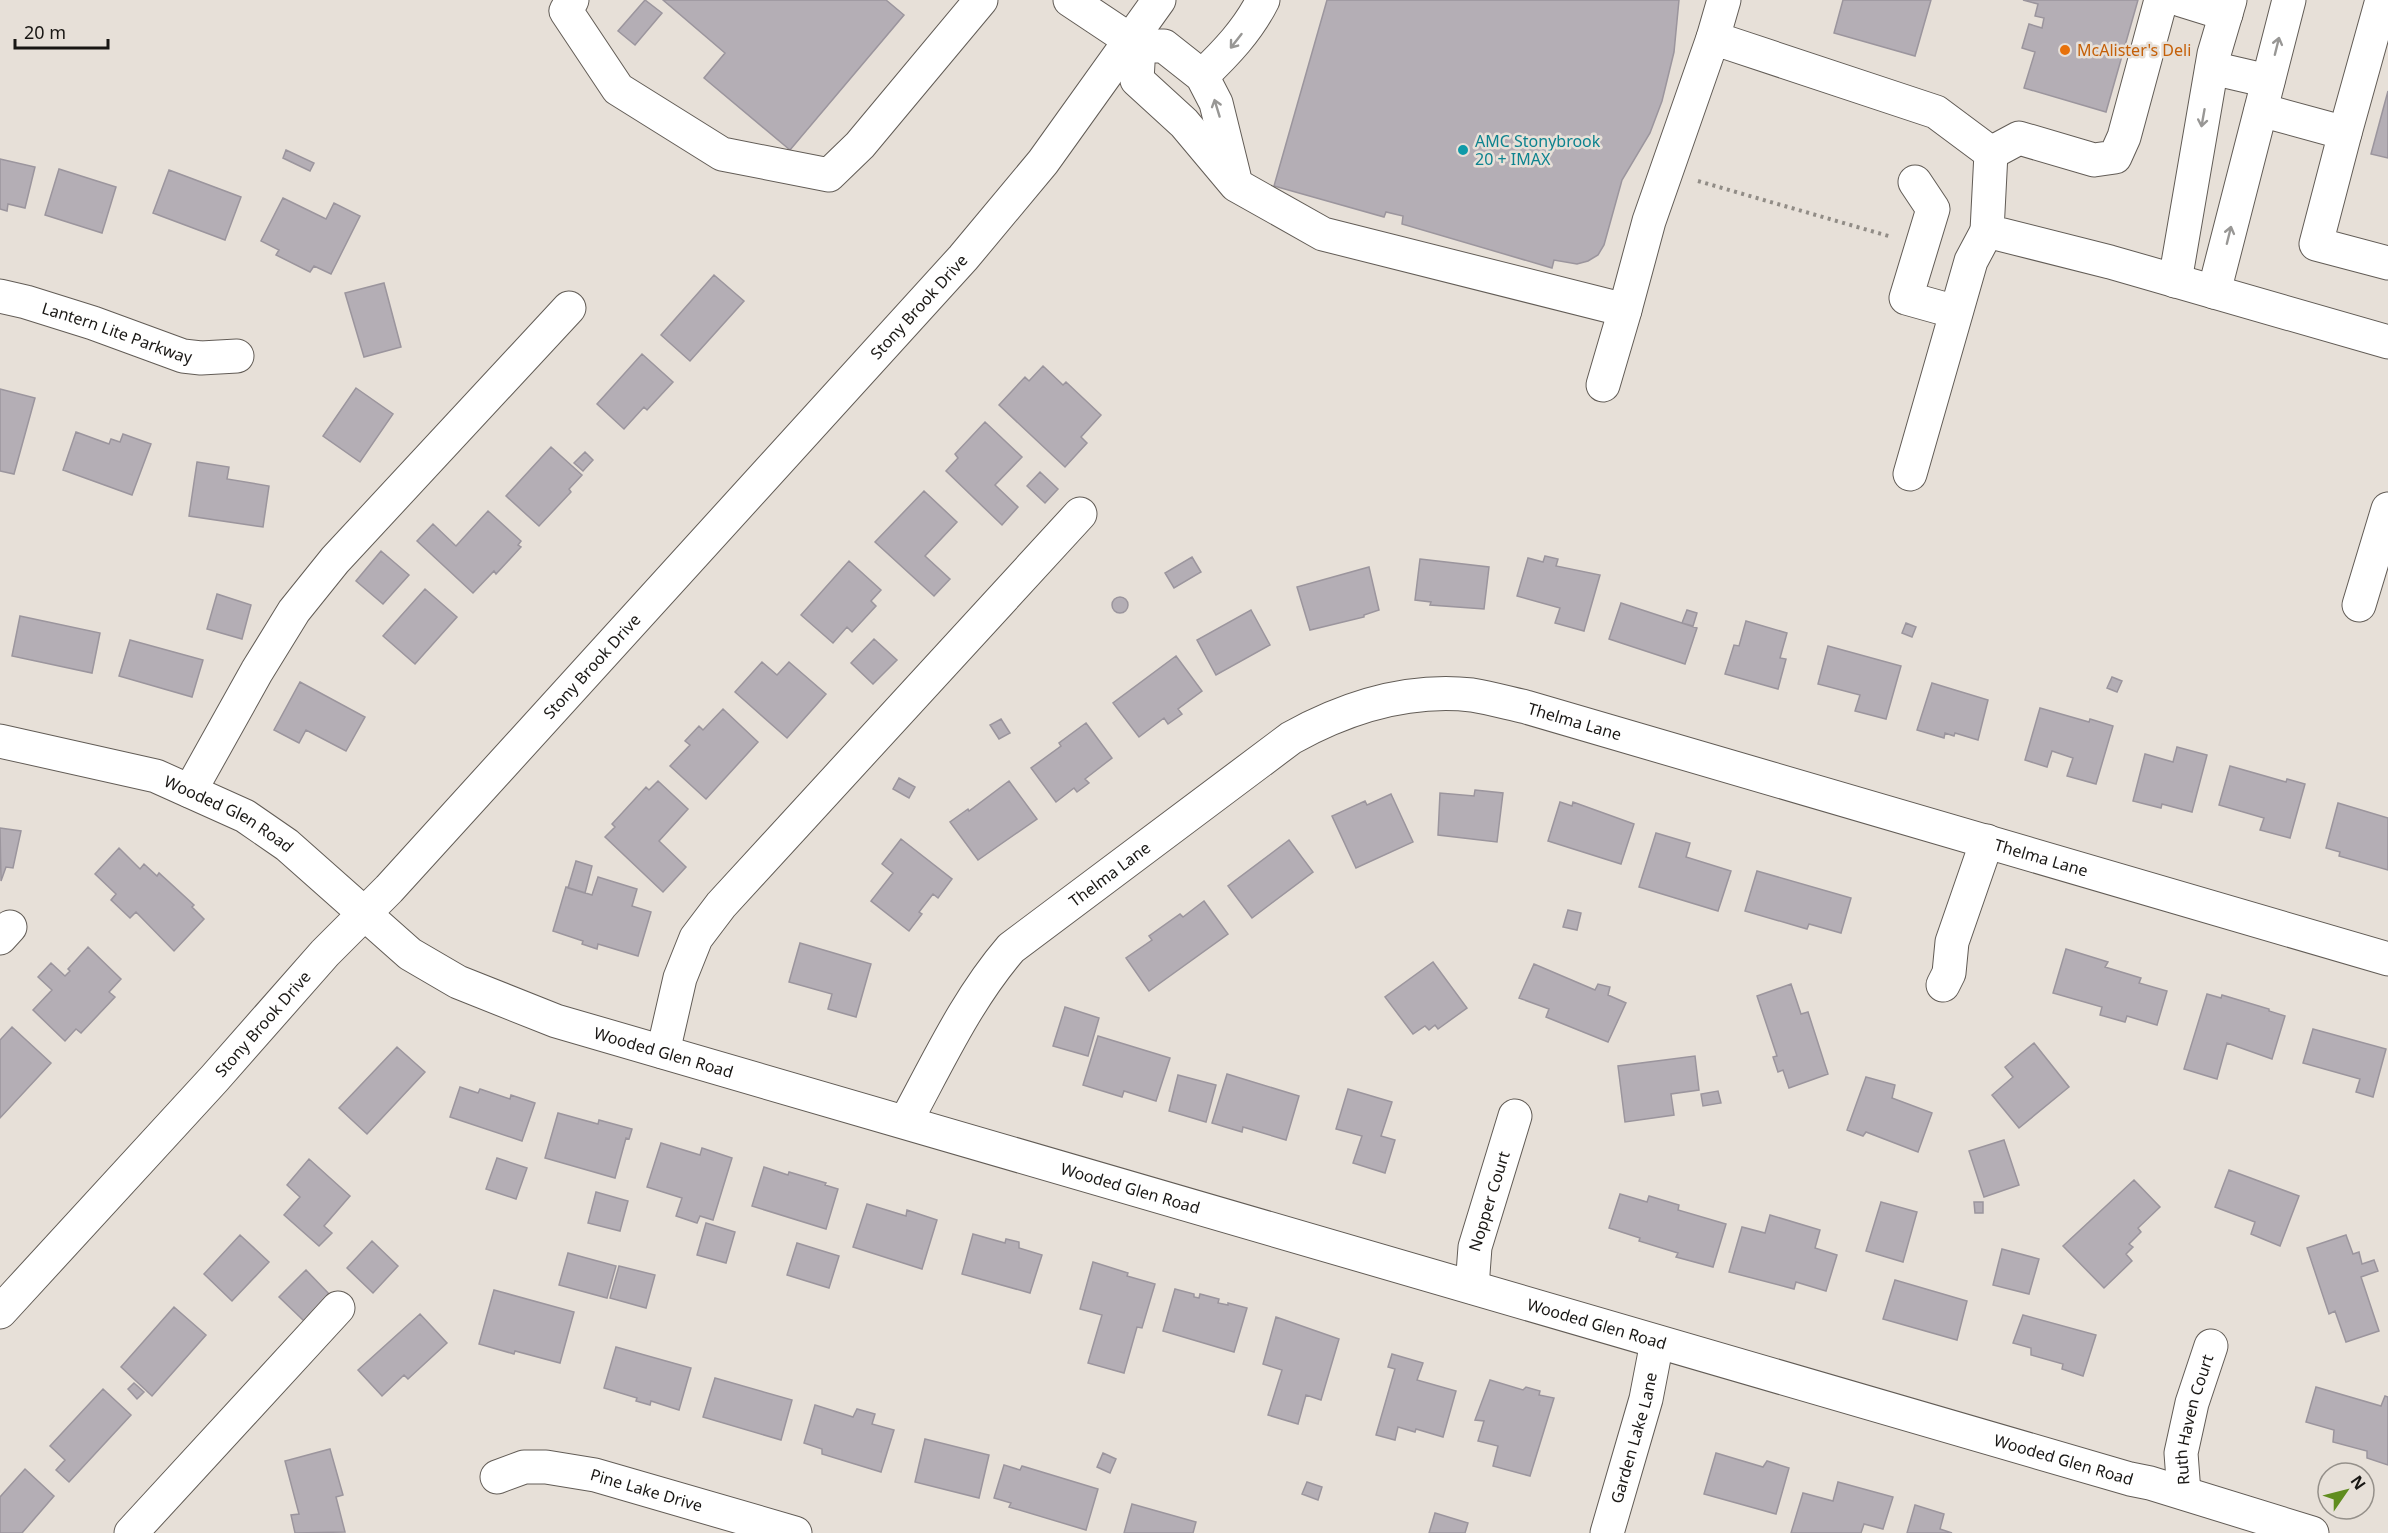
<svg xmlns="http://www.w3.org/2000/svg" width="2388" height="1533" font-family="'Noto Sans',sans-serif">
<style>
.building{fill:#b4aeb5;stroke:#9b959d;stroke-width:1.5}
.lines{fill:none;stroke-linecap:round;stroke-linejoin:round}
.minor-casing{stroke:#625c56;stroke-width:35}
.path{stroke:#918c86;stroke-width:4;stroke-dasharray:3 4.5;stroke-linecap:butt}
.minor{stroke:#fff;stroke-width:33}
.oneway{stroke:#989795}
.food-dot{fill:#e8710a;stroke:#e7e0d8;stroke-width:2}
.culture-dot{fill:#0f9aa8;stroke:#e7e0d8;stroke-width:2}
.labels{text-anchor:middle;stroke-width:5;stroke-linejoin:round;paint-order:stroke}
.food-label{font-size:16px;fill:#c56008;stroke:#e7e0d8;text-anchor:start}
.culture-label{font-size:16px;fill:#0d838f;stroke:#e7e0d8;text-anchor:start}
.street-label{font-size:16px;fill:#191714;stroke:#e7e0d8}
</style>
<rect width="100%" height="100%" fill="#e7e0d8"/>
<!-- building -->
<path class="building" d="M645 0 662 13 635 45 618 31Z
M663 0H886L904 15 790 150 704 78 725 53Z
M1327 0H1679L1674 52 1662 101 1650 133 1622 180 1604 245 1598 255 1588 261 1577 264 1554 260 1552 268 1402 224 1403 216 1386 212 1384 217 1274 186Z
M1843 0H1931L1915 56 1834 33Z
M2023 0H2138L2106 112 2024 88 2035 52 2022 48 2029 24 2042 28 2044 18 2035 16 2038 4Z
M2388 91V158L2371 154Z
M286 150 314 163 310 171 283 158Z
M0 159 35 167 25 208 8 204 7 211 0 209Z
M59 169 116 187 102 233 45 215Z
M169 170 241 197 225 240 153 213Z
M283 198 326 219 334 203 360 216 331 274 314 266 310 272 276 255 279 250 261 241Z
M714 275 744 301 690 361 661 335Z
M384 283 401 347 364 357 345 293Z
M642 354 673 382 647 410 644 407 624 429 597 404Z
M1043 366 1063 385 1066 382 1101 415 1081 437 1087 443 1065 467 999 405 1025 377 1029 381Z
M356 388 393 414 360 462 323 436Z
M0 389 35 398 14 474 0 471Z
M985 422 1022 457 995 485 1018 507 1002 525 946 471 958 458 955 454Z
M76 432 109 444 111 439 120 442 123 434 151 444 132 495 63 470Z
M551 447 582 475 569 489 571 492 539 526 506 496Z
M585 452 593 460 583 471 574 463Z
M197 462 229 467 227 479 269 486 263 527 189 516Z
M1040 472 1058 489 1045 503 1027 486Z
M924 491 957 522 925 556 950 579 934 596 875 542Z
M488 511 521 541 518 545 521 547 496 574 494 571 473 593 417 541 433 524 456 546Z
M381 551 409 575 383 604 356 581Z
M1545 556 1558 559 1556 566 1600 575 1584 631 1555 623 1560 608 1517 596 1528 558 1543 562Z
M1192 557 1201 572 1174 588 1165 573Z
M1420 559 1489 567 1484 609 1430 605 1431 602 1415 600Z
M849 561 881 590 871 601 876 606 852 632 847 627 833 643 801 615Z
M1369 567 1379 610 1364 615V617L1310 630 1297 587Z
M425 589 457 617 415 664 383 636Z
M217 594 251 605 242 639 207 629Z
M1112 605a8 8 0 1 1 16 0a8 8 0 1 1-16 0Z
M1621 603 1697 628 1685 664 1609 639Z
M1251 610 1270 645 1216 675 1197 640Z
M1687 610 1697 613 1693 626 1682 623Z
M20 616 100 633 92 673 12 656Z
M1746 621 1787 633 1780 658 1786 659 1778 689 1725 674 1734 645 1739 646Z
M1906 623 1916 627 1912 637 1902 633Z
M874 639 897 660 873 684 851 663Z
M130 640 203 660 192 697 119 676Z
M1828 646 1901 666 1886 719 1855 711 1860 695 1818 684Z
M1176 656 1202 691 1178 709 1182 714 1168 724 1164 718 1139 737 1113 703Z
M762 662 777 675 789 662 826 694 787 738 735 692Z
M2112 677 2122 681 2117 692 2107 688Z
M300 682 365 717 346 751 306 730 299 743 274 730Z
M1932 683 1988 700 1978 740 1955 733 1954 736 1945 733 1944 738 1917 730Z
M2040 708 2089 722 2090 719 2113 726 2096 784 2067 776 2073 758 2052 751 2047 767 2025 760Z
M723 709 758 742 706 799 670 766 690 745 685 741 699 726 703 730Z
M1001 719 1010 733 999 739 990 725Z
M1086 723 1112 758 1085 779 1089 783 1077 792 1074 788 1056 802 1031 768 1061 746 1059 743Z
M2177 747 2207 755 2192 812 2162 804 2161 808 2133 801 2145 754 2173 762Z
M2230 766 2286 782 2287 779 2305 784 2290 838 2260 830 2264 818 2219 805Z
M899 778 915 787 909 798 893 789Z
M658 781 688 809 659 841 686 867 663 892 605 837 615 827 612 824 646 787 649 790Z
M1009 781 1037 819 978 860 950 822 968 809 969 811Z
M1475 790 1503 793 1497 842 1438 835 1440 793 1474 796Z
M1391 794 1413 842 1356 868 1332 816 1365 801 1367 805Z
M1560 802 1572 806 1573 802 1634 824 1621 864 1548 841Z
M2338 803 2388 818V870L2339 856 2340 852 2326 848Z
M0 828 21 831 13 868 6 867 1 881Z
M1656 833 1690 843 1686 857 1731 871 1718 911 1639 887Z
M901 839 952 879 938 898 933 894 919 912 922 914 909 931 871 901 893 873 882 864Z
M1289 840 1313 872 1252 918 1228 886Z
M119 848 140 869 144 864 157 876 159 873 194 905 192 907 204 919 174 951 136 912 130 918 111 900 116 894 95 874Z
M576 861 592 866 585 893 568 888Z
M1757 871 1851 898 1841 933 1809 924 1807 929 1745 911Z
M598 877 637 889 632 906 651 912 638 956 598 944 597 949 582 944 583 941 553 931 566 887 592 895Z
M1204 901 1228 934 1149 991 1126 958 1152 940 1149 936 1180 914 1183 917Z
M1568 910 1581 913 1577 930 1563 927Z
M800 943 871 964 856 1017 828 1009 832 994 789 982Z
M88 947 121 979 109 992 115 997 81 1033 76 1029 65 1041 33 1010 52 990 38 977 51 963 65 976 70 971 68 969Z
M2066 949 2108 962 2105 967 2141 978 2139 983 2167 991 2157 1025 2127 1016 2125 1022 2100 1015 2102 1007 2053 993Z
M1433 962 1467 1008 1438 1029 1435 1025 1429 1030 1425 1026 1413 1034 1385 997Z
M1534 964 1595 990 1598 984 1610 987 1608 995 1626 1003 1608 1042 1546 1017 1549 1009 1519 998Z
M1791 984 1801 1014 1808 1012 1828 1074 1789 1088 1783 1070 1778 1072 1773 1057 1777 1056 1757 996Z
M2207 994 2221 998 2222 995 2269 1009V1011L2285 1016 2272 1059 2227 1043 2217 1079 2184 1069Z
M1065 1007 1099 1018 1088 1056 1053 1046Z
M12 1027 51 1063 0 1118V1040Z
M2313 1029 2386 1049 2373 1097 2356 1092 2360 1079 2303 1063Z
M1098 1036 1170 1058 1156 1101 1124 1091 1122 1097 1083 1085Z
M2034 1043 2069 1087 2019 1128 1992 1095 2013 1077 2005 1067Z
M397 1047 425 1072 367 1134 339 1108Z
M1695 1056 1699 1090 1671 1094 1674 1115 1625 1122 1618 1066Z
M1227 1074 1299 1096 1286 1140 1243 1127 1242 1132 1212 1123Z
M1178 1075 1216 1085 1206 1122 1169 1111Z
M1866 1077 1895 1085 1892 1098 1932 1113 1918 1152 1866 1132 1863 1136 1847 1130Z
M460 1087 478 1093 480 1089 510 1099 511 1095 535 1103 522 1141 450 1117Z
M1348 1089 1392 1102 1381 1136 1395 1140 1385 1173 1353 1163 1362 1136 1336 1129Z
M1718 1091 1721 1103 1703 1106 1701 1094Z
M558 1113 598 1124 599 1120 632 1129 629 1139 626 1138 615 1178 545 1158Z
M2004 1140 2019 1185 1984 1197 1969 1151Z
M661 1143 700 1155 702 1148 732 1158 713 1220 700 1216 697 1223 676 1216 682 1198 647 1187Z
M497 1158 527 1168 516 1199 486 1189Z
M309 1159 350 1196 324 1226 332 1233 319 1246 284 1215 300 1197 287 1185Z
M764 1167 788 1175 789 1172 826 1183 825 1185 838 1189 826 1229 752 1206Z
M2229 1170 2299 1196 2280 1246 2251 1234 2255 1222 2215 1207Z
M2134 1180 2160 1207 2138 1228 2141 1232 2129 1244 2133 1247 2126 1254 2132 1261 2104 1288 2063 1246Z
M596 1192 628 1201 620 1231 588 1223Z
M1620 1194 1647 1202 1649 1196 1679 1205 1678 1210 1726 1224 1713 1267 1676 1257 1678 1253 1639 1241 1640 1238 1609 1228Z
M1881 1202 1917 1212 1903 1262 1866 1251Z
M1974 1202H1983V1213H1975Z
M867 1204 906 1216 907 1210 937 1220 922 1269 853 1247Z
M1770 1215 1820 1230 1815 1248 1837 1255 1826 1291 1796 1282 1794 1289 1729 1272 1742 1227 1765 1233Z
M706 1223 735 1232 726 1263 697 1255Z
M973 1234 1005 1243 1006 1239 1019 1242V1248L1042 1255 1030 1293 962 1274Z
M240 1235 269 1262 232 1301 204 1274Z
M2346 1235 2353 1254 2359 1252 2362 1264 2374 1260 2378 1271 2361 1277 2379 1331 2346 1342 2335 1311 2329 1314 2307 1248Z
M372 1241 398 1266 373 1293 347 1268Z
M797 1243 839 1256 829 1288 787 1275Z
M2002 1249 2039 1259 2029 1294 1993 1285Z
M568 1253 616 1266 607 1298 559 1285Z
M1093 1262 1128 1273 1127 1276 1155 1284 1142 1328 1137 1327 1124 1373 1088 1363 1102 1315 1080 1309Z
M619 1266 655 1275 646 1308 610 1298Z
M306 1270 330 1295 304 1321 279 1297Z
M1895 1280 1967 1301 1957 1340 1883 1319Z
M1175 1289 1194 1294V1297L1199 1298 1200 1294 1219 1299 1218 1303 1228 1305V1303L1247 1308 1234 1352 1163 1331Z
M494 1290 574 1312 560 1363 515 1351 514 1354 479 1344Z
M174 1307 206 1335 152 1396 121 1367Z
M420 1314 447 1343 408 1379 404 1375 382 1396 358 1370Z
M2023 1315 2096 1335 2083 1376 2062 1369 2063 1364 2031 1355V1348L2013 1343Z
M1276 1317 1339 1339 1321 1400 1306 1395 1298 1424 1268 1415 1282 1370 1263 1364Z
M616 1347 691 1368 679 1410 651 1401 650 1405 636 1401 637 1398 604 1388Z
M1392 1354 1423 1363 1417 1380 1456 1391 1443 1437 1416 1429 1415 1432 1398 1427 1395 1440 1376 1435 1395 1369 1388 1367Z
M715 1378 792 1400 781 1440 703 1417Z
M1490 1380 1523 1390 1526 1387 1540 1391 1539 1395 1554 1398 1530 1476 1493 1466 1498 1446 1478 1441 1484 1421 1475 1420Z
M134 1383 144 1392 137 1399 128 1389Z
M2316 1387 2381 1406 2385 1396 2388 1397V1465L2367 1458V1451L2333 1442 2334 1430 2306 1422Z
M103 1389 131 1415 69 1482 56 1470 65 1460 50 1446Z
M815 1405 853 1417 857 1409 875 1414 872 1424 894 1430 881 1472 822 1454V1449L804 1443Z
M925 1439 989 1455 979 1498 915 1482Z
M330 1449 343 1495 336 1497 345 1532 295 1533 291 1515 299 1514 285 1461Z
M1103 1453 1116 1459 1110 1473 1097 1467Z
M1716 1453 1763 1467 1767 1461 1789 1468 1776 1514 1704 1494Z
M1004 1465 1020 1470 1022 1466 1098 1489 1086 1530 1009 1507 1011 1503 994 1498Z
M25 1469 54 1496 22 1533H0V1497Z
M1307 1482 1322 1487 1318 1500 1302 1494Z
M1838 1482 1893 1497 1883 1529 1864 1524 1861 1533H1791L1803 1493 1833 1501Z
M1132 1504 1196 1522 1193 1533H1124Z
M1915 1505 1944 1514 1940 1529 1952 1533H1907Z
M1435 1513 1468 1523 1465 1533H1429Z"/>
<g class="lines">
<!-- minor casing -->
<g class="minor-casing">
<g id="minor">
<path d="M572 0 566 11 618 89 722 154 829 175 860 145 981 0"/>
<path d="M1070 0 1139 46H1164L1202 76 1216 103 1234 176"/>
<path d="M2181 0 2226 14"/>
<path d="M1713 38 1724 0"/>
<path d="M1139 46 1137 80 1184 123 1236 185 1323 234 1625 310 1649 221 1713 38 1936 112 1991 153 1987 231 2110 262 2388 342"/>
<path d="M2212 68 2268 81"/>
<path d="M1202 76C1226 53 1248 30 1263 0"/>
<path d="M2261 110 2345 133 2316 244 2388 263"/>
<path d="M2345 133 2382 0"/>
<path d="M1991 153 2019 138 2094 160 2115 157 2124 137 2161 0"/>
<path d="M1915 182 1933 209 1906 298 1956 312"/>
<path d="M2175 281 2214 54 2230 0"/>
<path d="M2214 292 2289 0"/>
<path id="s1" d="M0 296 26 302 93 323 183 356 201 358 237 356"/>
<path d="M1603 385 1625 310"/>
<path d="M1910 474 1971 261 1987 231"/>
<path d="M2359 605 2388 509"/>
<path id="s2" d="M0 741 156 776 245 816 287 845 410 954 458 982 556 1021 2130 1479 2150 1483 2312 1533"/>
<path d="M190 791 257 671 294 611 335 560 569 308"/>
<path d="M0 938 10 927"/>
<path d="M1943 985 1949 973 1952 942 1987 841"/>
<path d="M663 1052 680 978 696 938 721 905 1080 514"/>
<path id="s3" d="M906 1121C938 1062 967 999 1011 948L1291 738C1347 707 1407 688 1472 695 1490 698 1508 703 1526 707L2388 959"/>
<path id="s4" d="M1472 1287 1475 1247 1515 1116"/>
<path id="s5" d="M0 1312 214 1079 325 953 389 889 963 258 1043 162 1159 0"/>
<path id="s6" d="M497 1477 524 1467H546L595 1475 795 1533"/>
<path id="s7" d="M2184 1493 2181 1453 2192 1403 2211 1346"/>
<path d="M131 1533 338 1308"/>
<path id="s8" d="M1607 1533 1646 1399 1657 1342"/>
</g>
</g>
<!-- path -->
<path class="path" d="M1698 181 1892 237"/>
<!-- minor -->
<use href="#minor" class="minor"/>
</g>
<!-- one-way arrows -->
<defs><path id="oneway-shaft" d="M-6 0H5M1.5-3L5.5 0L1.5 3" fill="none" stroke-width="1.6" stroke-linecap="round" stroke-linejoin="round" transform="scale(1.5)"/></defs>
<g class="oneway">
<use href="#oneway-shaft" transform="translate(1236 41) rotate(128)"/>
<use href="#oneway-shaft" transform="translate(2277 46) rotate(-76)"/>
<use href="#oneway-shaft" transform="translate(1217 108) rotate(-107)"/>
<use href="#oneway-shaft" transform="translate(2203 118) rotate(100)"/>
<use href="#oneway-shaft" transform="translate(2229 235) rotate(-76)"/>
</g>
<!-- markers -->
<circle class="food-dot" cx="2065" cy="50" r="6"/>
<circle class="culture-dot" cx="1463" cy="150" r="6"/>
<g class="labels">
<!-- food labels -->
<g class="food-label">
<text x="2077" y="56">McAlister's Deli</text>
</g>
<!-- culture labels -->
<g class="culture-label">
<text x="1475" y="147">AMC Stonybrook<tspan x="1475" dy="18">20 + IMAX</tspan></text>
</g>
<!-- street labels -->
<g class="street-label">
<text dy="6" stroke="none"><textPath href="#s5" startOffset="1362">Stony Brook Drive</textPath></text>
<text dy="6" stroke="none"><textPath href="#s1" startOffset="123">Lantern Lite Parkway</textPath></text>
<text dy="6" stroke="none"><textPath href="#s5" startOffset="876">Stony Brook Drive</textPath></text>
<text dy="6" stroke="none"><textPath href="#s3" startOffset="848">Thelma Lane</textPath></text>
<text dy="6" stroke="none"><textPath href="#s2" startOffset="242">Wooded Glen Road</textPath></text>
<text dy="6" stroke="none"><textPath href="#s3" startOffset="1334">Thelma Lane</textPath></text>
<text dy="6" stroke="none"><textPath href="#s3" startOffset="326">Thelma Lane</textPath></text>
<text dy="6" stroke="none"><textPath href="#s5" startOffset="390">Stony Brook Drive</textPath></text>
<text dy="6" stroke="none"><textPath href="#s2" startOffset="746">Wooded Glen Road</textPath></text>
<text dy="6" stroke="none"><textPath href="#s2" startOffset="1232">Wooded Glen Road</textPath></text>
<text dy="6" stroke="none"><textPath href="#s4" startOffset="88">Nopper Court</textPath></text>
<text dy="6" stroke="none"><textPath href="#s2" startOffset="1718">Wooded Glen Road</textPath></text>
<text dy="6" stroke="none"><textPath href="#s7" startOffset="75">Ruth Haven Court</textPath></text>
<text dy="6" stroke="none"><textPath href="#s8" startOffset="99">Garden Lake Lane</textPath></text>
<text dy="6" stroke="none"><textPath href="#s2" startOffset="2204">Wooded Glen Road</textPath></text>
<text dy="6" stroke="none"><textPath href="#s6" startOffset="154">Pine Lake Drive</textPath></text>
</g>
</g>
<!-- north arrow -->
<g transform="translate(2346 1491) rotate(55)"><circle r="28" fill="#e7e0d8" stroke="#95908a" stroke-width="1.5"/>
<path d="M0-4.5L10 22L0 15L-10 22Z" fill="#608d1f"/>
<text y="-9" font-size="16" font-weight="bold" text-anchor="middle" fill="#191714">N</text>
</g>
<!-- scale -->
<path d="M15 39v9h93v-9" fill="none" stroke="#191714" stroke-width="3"/>
<text x="24" y="39" font-size="18" fill="#191714" stroke="#e7e0d8" stroke-width="4.5" paint-order="stroke">20 m</text>
</svg>
